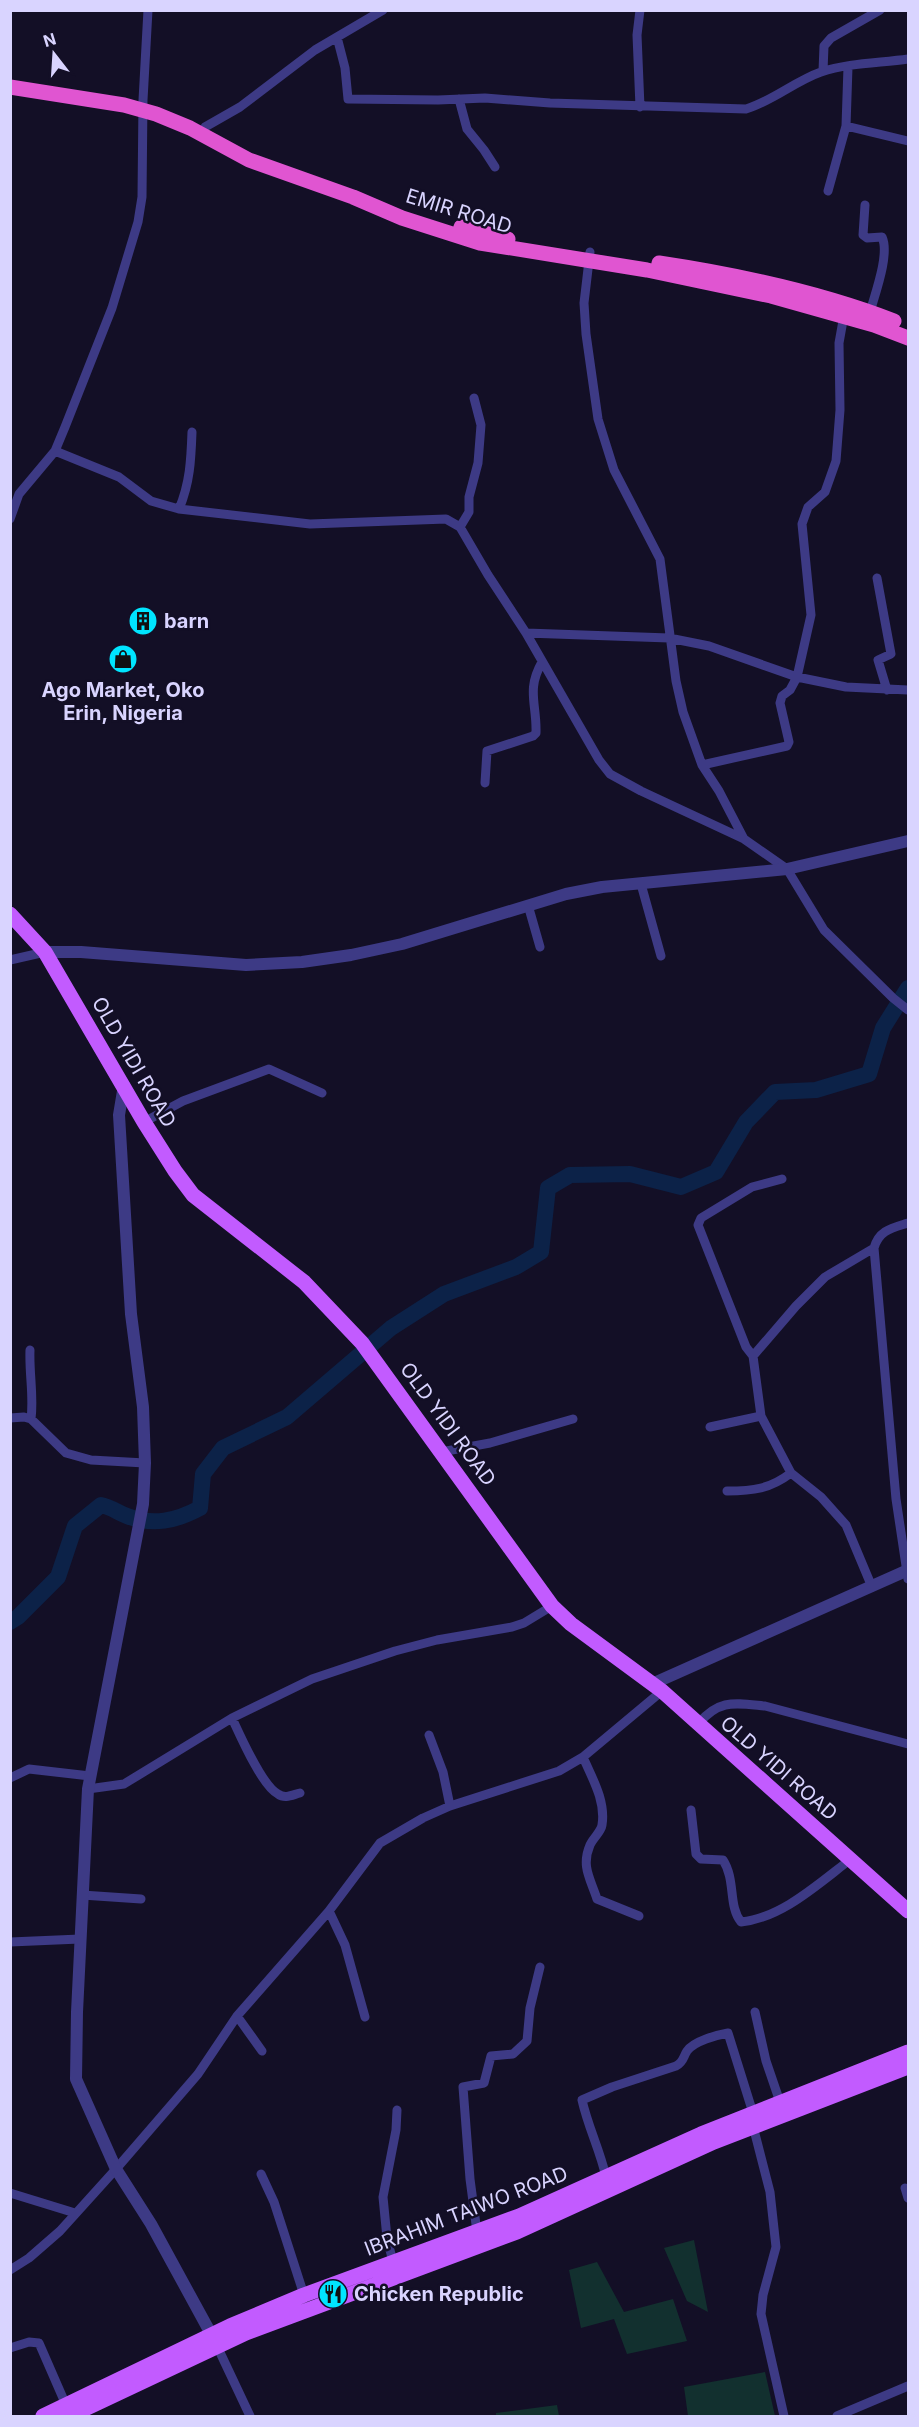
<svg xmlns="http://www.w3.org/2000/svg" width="919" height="2427" font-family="Inter,sans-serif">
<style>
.green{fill:#12302f}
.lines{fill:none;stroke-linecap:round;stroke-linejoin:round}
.river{stroke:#0c2248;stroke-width:16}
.minor{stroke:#3d3a85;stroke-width:9}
.tertiary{stroke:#3d3a85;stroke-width:12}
.primary{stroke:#c25bff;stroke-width:15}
.trunk{stroke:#e055d1;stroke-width:15}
.labels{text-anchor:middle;stroke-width:5;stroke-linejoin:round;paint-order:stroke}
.street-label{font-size:20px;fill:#d9d4ff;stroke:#130f26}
.poi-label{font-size:20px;font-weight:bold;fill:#d9d4ff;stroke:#130f26;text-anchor:start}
</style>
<rect width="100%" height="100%" fill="#130f26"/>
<!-- green -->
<path class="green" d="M694 2240 708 2312 687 2301 664 2248Z
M597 2262 624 2312 673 2299 687 2341 627 2354 614 2319 581 2328 569 2270Z
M765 2372 775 2416H688L684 2387Z
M557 2405 559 2416H496V2413Z"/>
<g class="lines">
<!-- river -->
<path class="river" d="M10 1622 18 1617 58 1577 75 1526 101 1505C111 1507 117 1512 127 1516 153 1526 176 1521 200 1508L203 1474 223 1448 287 1417 391 1328 444 1294 516 1267 541 1252 548 1188 570 1175 630 1174 681 1187 716 1172 746 1122 775 1092 816 1090 869 1074 883 1028 908 988"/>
<!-- minor -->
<path class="minor" d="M337 37 345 68 348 99 438 100 485 98 550 103 746 109C773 101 795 81 821 72 848 63 880 63 908 59
M823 71 824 46 831 38 880 10
M459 99 467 129 484 150 495 167
M640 107 637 35 640 10
M846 126 908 141
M200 134 205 127 240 107 315 50 383 10
M828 191 846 126 848 67
M865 205 863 235 867 238 882 237C890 254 875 294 870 312
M590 252 584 303 586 334 598 419 614 470 660 559 676 681 683 712 702 765 719 791 744 839 787 869 824 930 893 998 908 1010
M55 451 119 477 151 501 179 509 310 524 446 519 460 527 488 575 526 633 599 760 610 774 641 791 744 839
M179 509C190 483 191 460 192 432
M10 519 19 494 55 451 65 427 112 308 138 222 142 197 143 100 148 10
M460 527 469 512V497L478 463 481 425 474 398
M877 578 891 654 878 660 887 690
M526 633 669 638 709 646 797 677 846 687 908 690
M702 765 787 746 789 742 780 703 782 696 790 690 797 677 811 615 802 524 808 507 825 492 836 461 840 410 839 343 844 315
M485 783 487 751 533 736 536 733C537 704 526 690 542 662
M641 884 661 956
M528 905 540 947
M10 960 45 952
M144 1122 183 1101 269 1069 322 1093
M782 1179 752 1187 701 1218 698 1225 746 1347 753 1356 761 1416 791 1473 821 1497 846 1525 872 1587
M908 1223C892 1228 879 1230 874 1248L896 1499 908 1579
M30 1350C29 1374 34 1396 31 1419
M753 1356 796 1306 825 1277 874 1248
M10 1418 24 1417 31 1419 66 1453 91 1460 145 1463
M710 1427 761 1416
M441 1452 490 1443 573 1419
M727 1491C753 1491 770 1489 791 1473
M232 1718C240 1735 262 1786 278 1794 285 1799 292 1795 300 1793
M698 1724C719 1699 734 1703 765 1706L908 1744
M429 1735 443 1772 450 1806
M583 1757C592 1778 606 1801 602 1825 601 1832 593 1838 590 1845 581 1866 590 1878 597 1899L639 1916
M10 1778 29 1769 90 1776
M88 1789 124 1784 232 1718 312 1679 395 1651 437 1640 512 1627 524 1623 552 1606
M691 1810 696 1854 701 1859 723 1860C736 1880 728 1906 741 1922 782 1918 819 1883 851 1859
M82 1895 141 1899
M329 1911 345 1945 365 2017
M10 1942 80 1939
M755 2012 766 2061 780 2102
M237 2016 262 2051
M753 2126 770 2192 776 2247 763 2295 761 2314 784 2416
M261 2174 274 2202 304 2295
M606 2177C600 2150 588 2127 582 2100L612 2087 676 2066C684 2062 683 2057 687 2051 694 2041 717 2035 728 2033L753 2113
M905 2188 908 2198
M10 2193 75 2213
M477 2232 470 2179 463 2087 484 2083 491 2056 513 2054 527 2041 530 2008 540 1967
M393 2262 387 2238 383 2197 396 2130 397 2110
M10 2270 29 2258 60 2231 116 2169 198 2074 237 2016 329 1911 380 1843 423 1818 450 1806 559 1771 583 1757 662 1691
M217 2346 250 2416
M10 2348 29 2342 39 2343 66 2405
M837 2416 908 2386"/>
<!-- tertiary -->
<path class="tertiary" d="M45 952H81L246 965 302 962 351 955 402 944 566 894 602 887 787 869 908 841
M124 1085 119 1115 131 1314 143 1407 145 1463 143 1504 88 1789 77 2012 76 2079 116 2169 151 2224 216 2343
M652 1684 908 1570"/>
<!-- primary -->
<path class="primary" d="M10 914 45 952 144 1122 175 1171 193 1195 304 1282 362 1343 552 1606 571 1624 662 1691 908 1911
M43 2416 230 2326 304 2295 519 2216 701 2134 908 2052
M70 2416 246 2333 517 2232 714 2142 908 2067"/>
<!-- trunk -->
<path class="trunk" d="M10 87 124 105 156 114 190 128 249 160 353 197 402 218 480 243 647 270 771 296 874 325 908 338
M461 227 508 239
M659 263C739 275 819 292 894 321"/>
</g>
<!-- icons -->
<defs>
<g id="building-disc" transform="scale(1.5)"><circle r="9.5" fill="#00e5ff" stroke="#130f26"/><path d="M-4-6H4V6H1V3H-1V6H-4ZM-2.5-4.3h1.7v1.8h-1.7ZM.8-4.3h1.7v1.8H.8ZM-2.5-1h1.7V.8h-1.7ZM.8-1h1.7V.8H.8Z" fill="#111"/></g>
<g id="shop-disc" transform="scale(1.5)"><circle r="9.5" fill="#00e5ff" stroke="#130f26"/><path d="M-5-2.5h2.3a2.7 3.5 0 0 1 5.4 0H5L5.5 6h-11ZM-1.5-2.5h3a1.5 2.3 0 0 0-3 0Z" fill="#111"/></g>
<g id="restaurant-disc" transform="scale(1.5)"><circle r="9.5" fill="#00e5ff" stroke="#130f26"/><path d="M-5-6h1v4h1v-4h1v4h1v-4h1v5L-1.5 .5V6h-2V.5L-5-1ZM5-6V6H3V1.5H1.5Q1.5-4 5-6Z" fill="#111"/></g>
</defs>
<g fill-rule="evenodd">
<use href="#building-disc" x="143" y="621"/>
<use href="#shop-disc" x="123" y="659"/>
<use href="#restaurant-disc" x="333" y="2294"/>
</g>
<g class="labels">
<!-- street labels -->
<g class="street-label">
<text transform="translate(459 211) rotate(17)" y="7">EMIR ROAD</text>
<text transform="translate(134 1062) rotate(60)" y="7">OLD YIDI ROAD</text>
<text transform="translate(448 1424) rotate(54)" y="7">OLD YIDI ROAD</text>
<text transform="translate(779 1768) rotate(41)" y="7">OLD YIDI ROAD</text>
<text transform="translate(466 2211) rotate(-21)" y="7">IBRAHIM TAIWO ROAD</text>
</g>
<!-- poi labels -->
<g class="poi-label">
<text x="164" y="628">barn</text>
<text x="123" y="697" text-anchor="middle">Ago Market, Oko<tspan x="123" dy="23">Erin, Nigeria</tspan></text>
<text x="354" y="2301">Chicken Republic</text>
</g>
</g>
<!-- border -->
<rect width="919" height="2427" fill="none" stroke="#d9d4ff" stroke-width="24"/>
<!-- north arrow -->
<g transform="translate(54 54) rotate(343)" stroke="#130f26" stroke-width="4.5" paint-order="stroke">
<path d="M0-4.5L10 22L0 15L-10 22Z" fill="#d9d4ff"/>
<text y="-9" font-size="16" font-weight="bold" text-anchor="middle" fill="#d9d4ff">N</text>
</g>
</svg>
